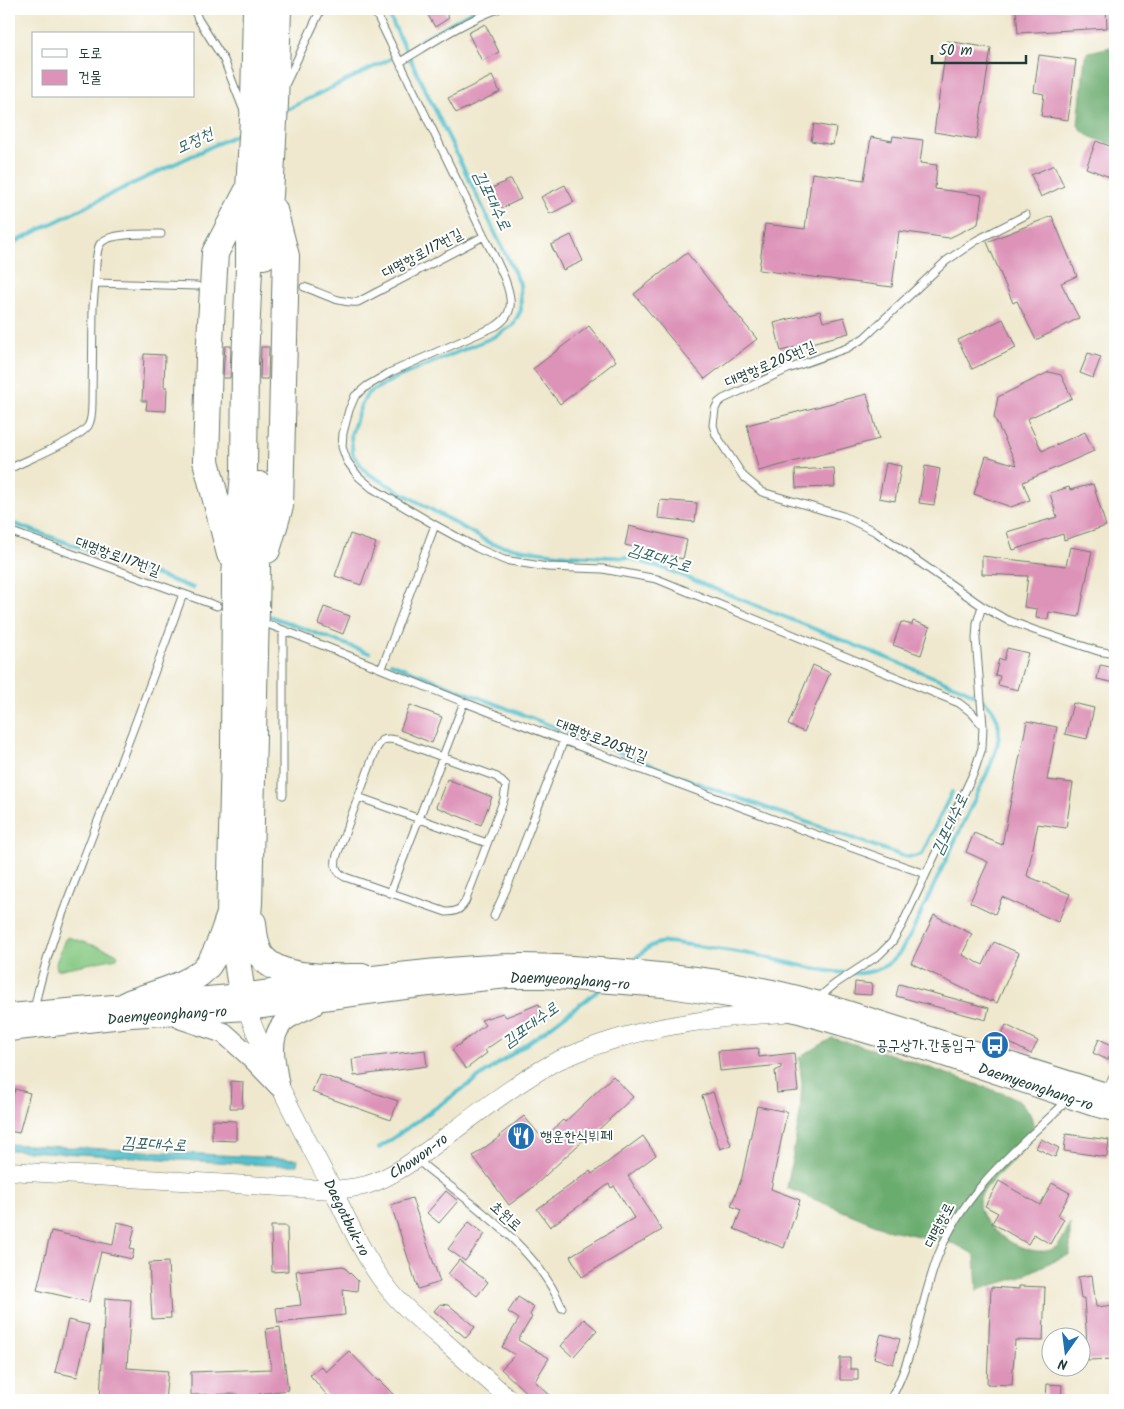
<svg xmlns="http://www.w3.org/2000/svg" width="1124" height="1409" font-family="Kalam,'Poor Story',sans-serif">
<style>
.green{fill:#84c780;stroke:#52825a}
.forest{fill:#6bac6e;stroke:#457451}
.water{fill:#53c0cc;stroke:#397e80}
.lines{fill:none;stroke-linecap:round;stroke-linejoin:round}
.stream{stroke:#53c0cc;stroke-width:4}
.building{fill:#dd93b8}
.service-casing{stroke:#68796a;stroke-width:9}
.tertiary-casing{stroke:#68796a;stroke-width:19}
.secondary-casing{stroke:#68796a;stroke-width:22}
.motorway-casing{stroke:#68796a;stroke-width:28}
.service{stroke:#fff;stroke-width:7}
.tertiary{stroke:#fff;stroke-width:18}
.secondary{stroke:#fff;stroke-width:20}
.motorway{stroke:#fff;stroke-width:26}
.labels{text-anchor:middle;stroke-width:4;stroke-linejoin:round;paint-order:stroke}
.street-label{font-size:15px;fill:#1f3d34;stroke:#fff}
.poi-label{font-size:15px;fill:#1f3d34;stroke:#fff;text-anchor:end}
.water-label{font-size:16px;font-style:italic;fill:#2f6462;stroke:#fff}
</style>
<rect width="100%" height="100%" fill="#fff"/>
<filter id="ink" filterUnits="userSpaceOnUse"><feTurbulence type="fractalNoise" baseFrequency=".02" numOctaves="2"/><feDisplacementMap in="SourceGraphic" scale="10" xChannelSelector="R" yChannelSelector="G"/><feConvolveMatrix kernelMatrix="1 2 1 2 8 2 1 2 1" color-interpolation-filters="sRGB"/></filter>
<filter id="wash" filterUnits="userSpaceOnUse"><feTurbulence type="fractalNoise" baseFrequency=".0096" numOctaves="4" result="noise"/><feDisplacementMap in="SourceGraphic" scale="20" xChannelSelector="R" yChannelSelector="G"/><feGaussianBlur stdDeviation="1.12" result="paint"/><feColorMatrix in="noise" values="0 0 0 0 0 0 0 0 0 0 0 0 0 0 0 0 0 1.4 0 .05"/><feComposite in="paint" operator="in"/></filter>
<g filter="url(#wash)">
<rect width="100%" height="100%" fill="#efe8ce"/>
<!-- green -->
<path class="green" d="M68 937 114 952 118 955 117 958 57 970 56 963 65 939Z"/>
<!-- forest -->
<path class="forest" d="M1115 46V145C1103 141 1084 138 1078 125L1085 57 1089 52Z
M832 1038 890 1054 1013 1097C1061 1129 1010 1159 987 1187 983 1192 979 1197 979 1203 979 1229 1029 1260 1053 1249 1061 1245 1066 1232 1070 1224V1255C1048 1261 1031 1274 1011 1280 999 1284 988 1285 977 1291L975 1257 970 1252 955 1244 886 1229 787 1188 800 1114 802 1084 799 1058Z"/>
<!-- water -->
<path class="water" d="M9 1144 298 1159 297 1165H266L9 1150Z"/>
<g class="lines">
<!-- stream -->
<path class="stream" d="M386 9 520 284 521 310 513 325 496 336 396 378 368 393 361 405 351 435 353 455 367 473 492 544 525 550 568 555 630 558 668 570 961 688C969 692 979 696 985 702 1008 721 998 748 988 771L910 936C902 951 893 964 876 970 846 981 787 961 755 955 726 950 697 946 668 942 654 942 647 948 637 957
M421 40 476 9
M284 111 390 59
M9 245 111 194 242 132
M9 522 193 588
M270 616 369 653
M391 663 713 789 900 855C908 857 914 858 922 854L952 792
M379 1148 546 1030 599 990"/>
</g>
<g id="blocks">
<!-- building -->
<path class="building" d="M431 9H443L449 18 435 27 426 12Z
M1016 9H1106L1107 28 1018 33Z
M485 24 499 52 482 61 468 33Z
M947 41 991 48 977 139 934 132Z
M1039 55 1076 60 1068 120 1041 116 1044 94 1034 92Z
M492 76 500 92 456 113 448 98Z
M814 124 836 128 833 145 811 141Z
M893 136 923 140 920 163 937 165 935 189 982 195 978 224 949 238 899 231 892 287 759 270 765 224 805 229 812 173 864 180 871 137 892 141Z
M1096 141 1115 148V179L1086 168Z
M1054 165 1064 186 1041 197 1031 175Z
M511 179 521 199 502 208 492 188Z
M565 185 574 202 550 214 541 197Z
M1052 216 1077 276 1061 283 1079 318 1036 340 1017 301 1013 303 987 242Z
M571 235 583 261 563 270 551 245Z
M687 253 757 339 705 379 634 294Z
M820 311 823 322 844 317 849 333 781 351 774 323Z
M1003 319 1016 348 972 369 958 340Z
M589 326 616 361 560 404 533 369Z
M225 346H231L230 378H223Z
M261 347H269L268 379H260Z
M1088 353 1101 357 1093 378 1080 373Z
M144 354 165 355 164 387H167L166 411 146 410 147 401H142Z
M1049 372 1061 375 1072 398 1027 419 1042 451 1085 432 1094 451 1023 482 1030 500 1011 507 974 494 986 456 1017 465 994 417 998 397Z
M867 394 879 439 759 471 747 425Z
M886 463 901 466 895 501 879 498Z
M925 466 940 469 934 505 919 503Z
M834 468 835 487 796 488 795 470Z
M1093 484 1106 526 1064 540 1063 534 1013 550 1007 532 1057 517 1050 493 1069 487 1070 490Z
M660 500 697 503 695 522 658 518Z
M629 526 687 540 683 559 625 545Z
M350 534 376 543 361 585 335 576Z
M1070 547 1092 551 1079 617 1049 612 1048 620 1036 618 1037 609 1024 607 1028 576 982 574V556L1066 566Z
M324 607 350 616 343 634 318 624Z
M913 621 930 627 921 655 893 645 901 622 912 625Z
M1007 648 1028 653 1018 690 998 685 1000 676 995 675 999 659 1004 660Z
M813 665 830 673 804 732 788 725Z
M1100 665 1115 668V683L1097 679Z
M1073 703 1094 708 1087 739 1065 734Z
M410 705 442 717 432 743 400 730Z
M1027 721 1057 727 1047 780 1073 783 1066 828 1038 824 1027 876 1070 894 1058 922 1002 897 995 914 970 902 988 862 966 852 974 833 1002 845Z
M447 779 492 797 481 825 436 807Z
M934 915 972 934 962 955 983 965 994 942 1019 953 997 1003 991 1000V1002L911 963Z
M855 982 872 984 871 995 854 994Z
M899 984 989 1008 986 1020 896 996Z
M539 1004 542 1012 537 1020 518 1027 485 1050 487 1053 466 1069 452 1050 485 1025 481 1020 503 1013 506 1017Z
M1006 1025 1038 1041 1031 1054 1000 1038Z
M1099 1039 1114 1046 1108 1060 1093 1053Z
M758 1048 759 1057 794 1053 798 1091 777 1093 775 1071 781 1068V1065L720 1071 718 1051Z
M425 1050 427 1066 354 1076 352 1059Z
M319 1074 398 1101 391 1120 312 1092Z
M613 1076 633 1097 593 1135 591 1133 531 1189 509 1205 473 1156 501 1136 500 1135 524 1116 543 1139 563 1120 565 1122Z
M231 1081 243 1082 242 1108H230Z
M15 1089 30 1093 19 1133 9 1131V1110Z
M713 1092 731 1145 720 1149 702 1096Z
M757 1106 787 1112 771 1189 800 1200 784 1248 734 1229 741 1210 731 1206 742 1177Z
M212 1120 236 1121V1141L212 1140Z
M1066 1134 1109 1140 1107 1157 1064 1151Z
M643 1136 656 1155 628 1176 662 1230 582 1277 570 1256 634 1218 614 1186 611 1188 609 1184 550 1227 537 1209 590 1171 592 1174Z
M1041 1139 1059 1148 1055 1157 1036 1148Z
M999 1181 1040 1205 1052 1183 1070 1193 1058 1215 1064 1219 1050 1244 1034 1234 1028 1244 992 1223 998 1213 985 1206Z
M446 1191 458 1201 439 1223 427 1213Z
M412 1198 440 1282 418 1289 391 1205Z
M117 1222 135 1226 130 1249 134 1250 132 1259 101 1252 89 1302 37 1290 51 1231 113 1245Z
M469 1222 485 1234 465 1261 448 1249Z
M271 1226H287L288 1271 272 1272Z
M459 1260 488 1282 477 1296 448 1274Z
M168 1262 171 1318 152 1319 149 1263Z
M343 1266 358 1281 357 1291 343 1289 345 1315 297 1320V1321L278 1323 276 1308 301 1305 296 1271Z
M1092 1275 1096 1307 1115 1305V1359L1088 1360 1084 1298H1081L1078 1277Z
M1019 1286 1045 1287 1043 1341 1015 1340 1012 1385 987 1384 991 1287 1019 1289Z
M518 1297 534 1307 530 1315 532 1317 518 1340 549 1358 535 1381 555 1400H534L501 1369 515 1355 502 1347 519 1319 508 1312Z
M105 1298 131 1300 127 1368 168 1371 165 1400H100Z
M440 1304 449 1305 475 1327 466 1338 434 1311Z
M584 1319 597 1330 573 1357 561 1346Z
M68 1320 89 1325 77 1377 55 1372Z
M280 1327 288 1390 259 1394V1400H238V1394L191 1395V1372L271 1369 266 1329Z
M881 1334 900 1339 893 1364 874 1358Z
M349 1351 378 1381 379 1380 399 1400H331L310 1375 321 1366 326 1372Z
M840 1358H850V1369H858V1380H840Z
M1047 1384 1062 1385 1061 1400H1046Z"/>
</g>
</g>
<g filter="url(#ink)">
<use href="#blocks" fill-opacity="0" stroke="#68796a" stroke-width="1"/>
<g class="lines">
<!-- service casing -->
<g class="service-casing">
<path id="service" d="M194 9 198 19 224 60 244 111
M400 62C432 43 463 22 498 9
M286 83 321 9
M1026 215 977 240 946 261 864 338 847 348 788 369 723 399 718 403 715 409 713 425 716 435 743 476 762 492 843 516 876 532 982 606 1005 619 1034 630 1098 651 1115 654
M484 236C493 255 516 292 509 311 507 318 502 322 496 326L391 372 367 386 355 396 349 410 343 433 342 447 347 461 358 476 372 488 435 525 477 548 504 560 547 567 603 569 657 579 959 703 972 713 983 726
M95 283C96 273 95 252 100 244 108 232 147 234 161 234
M304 287C322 293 339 304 358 302L484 236 374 9
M9 469C26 460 78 440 88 426 92 420 92 410 92 403L93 306 95 283 197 286
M9 531 217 606
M270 625C336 650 401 677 466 703 619 762 772 820 926 874
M283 630V795
M382 668 435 525
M389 739 396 740 497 777 506 786 504 799 465 902C460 910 456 912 446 912L345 877C335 872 334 865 337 855L376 749 382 740Z
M358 797 487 843
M390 893 464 702
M494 916 508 885 564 740
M817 999 835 984 879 955 892 942 902 925 974 772 982 748 983 726 976 639 977 623 982 606
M34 1010C46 948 74 885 96 826 126 749 155 672 183 594
M1106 1091 1115 1074
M416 1159C466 1201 537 1245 562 1308
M890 1400C915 1356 920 1303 938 1256 963 1191 1019 1147 1068 1100"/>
</g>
<!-- tertiary casing -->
<g class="tertiary-casing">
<g id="tertiary">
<path id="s1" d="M243 999C266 1065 300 1126 332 1188 350 1225 366 1262 392 1293 405 1309 422 1322 437 1335 462 1357 486 1379 511 1400"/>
<path id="s2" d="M9 1171 333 1190C344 1189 356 1188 367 1185 398 1175 425 1152 451 1133 483 1109 516 1084 551 1064 560 1059 570 1056 579 1052 642 1026 716 1017 783 1013"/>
</g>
</g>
<!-- secondary casing -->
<g class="secondary-casing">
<g id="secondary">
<path d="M348 979C396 973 444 967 492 965 532 962 573 966 613 969 682 974 750 982 816 1001L1115 1096"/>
<path d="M9 1014 242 994 320 983"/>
<path d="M182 1019 224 1033 252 1058 279 1086"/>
<path id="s3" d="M9 1031 131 1017 247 1010 420 987 508 978H544L664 987 729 997 799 1013 935 1053 1091 1105 1115 1111"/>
<path d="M279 1086C276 1066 268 1041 282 1024 287 1017 305 1010 313 1006"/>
</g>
</g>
<!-- motorway casing -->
<g class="motorway-casing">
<path id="motorway" d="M264 256 270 195 275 103 278 9
M267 550 280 506 286 256 274 210
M230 554 206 461 209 359 215 253 247 192
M253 923C254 934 256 949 262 957 282 981 334 977 362 977
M245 951 249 903 259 485
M242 994 230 914 234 752 235 575 244 474 245 362 249 269V189L254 102 256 9
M129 1003C152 994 195 985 209 964 219 950 223 933 229 917"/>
</g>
<!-- service -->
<use href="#service" class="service"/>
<!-- tertiary -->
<use href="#tertiary" class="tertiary"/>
<!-- secondary -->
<use href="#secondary" class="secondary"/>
<!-- motorway -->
<use href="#motorway" class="motorway"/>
</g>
</g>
<!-- icons -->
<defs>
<g id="bus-disc" transform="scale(1.4375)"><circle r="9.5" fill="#1f6fb2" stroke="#fff"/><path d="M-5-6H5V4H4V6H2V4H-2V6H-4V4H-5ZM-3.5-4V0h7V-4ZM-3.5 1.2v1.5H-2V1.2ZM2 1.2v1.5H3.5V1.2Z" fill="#fff"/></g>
<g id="restaurant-disc" transform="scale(1.4375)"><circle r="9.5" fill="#1f6fb2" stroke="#fff"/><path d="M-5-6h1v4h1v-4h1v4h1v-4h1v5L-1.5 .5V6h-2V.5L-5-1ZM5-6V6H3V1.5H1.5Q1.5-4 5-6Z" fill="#fff"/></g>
</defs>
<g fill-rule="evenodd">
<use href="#bus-disc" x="995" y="1045"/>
<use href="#restaurant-disc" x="521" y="1136"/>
</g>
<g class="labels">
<!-- street labels -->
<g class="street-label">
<text transform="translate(422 253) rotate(-28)" y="5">대명항로117번길</text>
<text transform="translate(770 364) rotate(-23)" y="5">대명항로205번길</text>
<text transform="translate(118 556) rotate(20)" y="5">대명항로117번길</text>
<text transform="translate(602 740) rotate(21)" y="5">대명항로205번길</text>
<text dy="5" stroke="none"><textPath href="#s3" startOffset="564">Daemyeonghang-ro</textPath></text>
<text dy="5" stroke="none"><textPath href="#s3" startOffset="159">Daemyeonghang-ro</textPath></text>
<text dy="5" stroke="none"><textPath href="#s3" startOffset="1044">Daemyeonghang-ro</textPath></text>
<text dy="5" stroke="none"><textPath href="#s2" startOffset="418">Chowon-ro</textPath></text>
<text transform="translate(506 1216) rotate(42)" y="5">초원로</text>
<text dy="5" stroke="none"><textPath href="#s1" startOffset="242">Daegotbuk-ro</textPath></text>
<text transform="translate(939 1225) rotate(-63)" y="5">대명항로</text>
</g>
<!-- poi labels -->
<g class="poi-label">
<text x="976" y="1050">공구상가.간동입구</text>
<text x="540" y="1141" text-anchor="start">행운한식뷔페</text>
</g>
<!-- water labels -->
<g class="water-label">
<text transform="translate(194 140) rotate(-26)" y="6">모정천</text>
<text transform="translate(493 200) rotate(64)" y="6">김포대수로</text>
<text transform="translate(660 557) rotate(17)" y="6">김포대수로</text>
<text transform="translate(949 824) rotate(-65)" y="6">김포대수로</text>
<text transform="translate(530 1024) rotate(-36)" y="6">김포대수로</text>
<text transform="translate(154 1143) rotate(3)" y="6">김포대수로</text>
</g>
</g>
<!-- margin -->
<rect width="1124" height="1409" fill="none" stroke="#fff" stroke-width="30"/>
<!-- legend -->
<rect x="32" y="32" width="162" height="65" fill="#ffffff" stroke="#a5b1ae"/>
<rect x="42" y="49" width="25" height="8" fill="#ffffff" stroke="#a5b1ae"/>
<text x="78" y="58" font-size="15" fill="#1f3d34">도로</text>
<rect x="42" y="70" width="25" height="15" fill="#dd93b8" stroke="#a5b1ae"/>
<text x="78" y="82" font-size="15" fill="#1f3d34">건물</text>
<!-- north arrow -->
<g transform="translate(1066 1352) rotate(194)"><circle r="24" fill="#ffffff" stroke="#a5b1ae"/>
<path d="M0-4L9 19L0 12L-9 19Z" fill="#1f6fb2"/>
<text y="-8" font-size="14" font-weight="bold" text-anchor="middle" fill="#1f3d34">N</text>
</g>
<!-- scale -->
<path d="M932 55v8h94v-8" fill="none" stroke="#1f3d34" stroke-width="2.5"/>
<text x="939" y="55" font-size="15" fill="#1f3d34" stroke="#ffffff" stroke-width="4" paint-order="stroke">50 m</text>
</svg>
